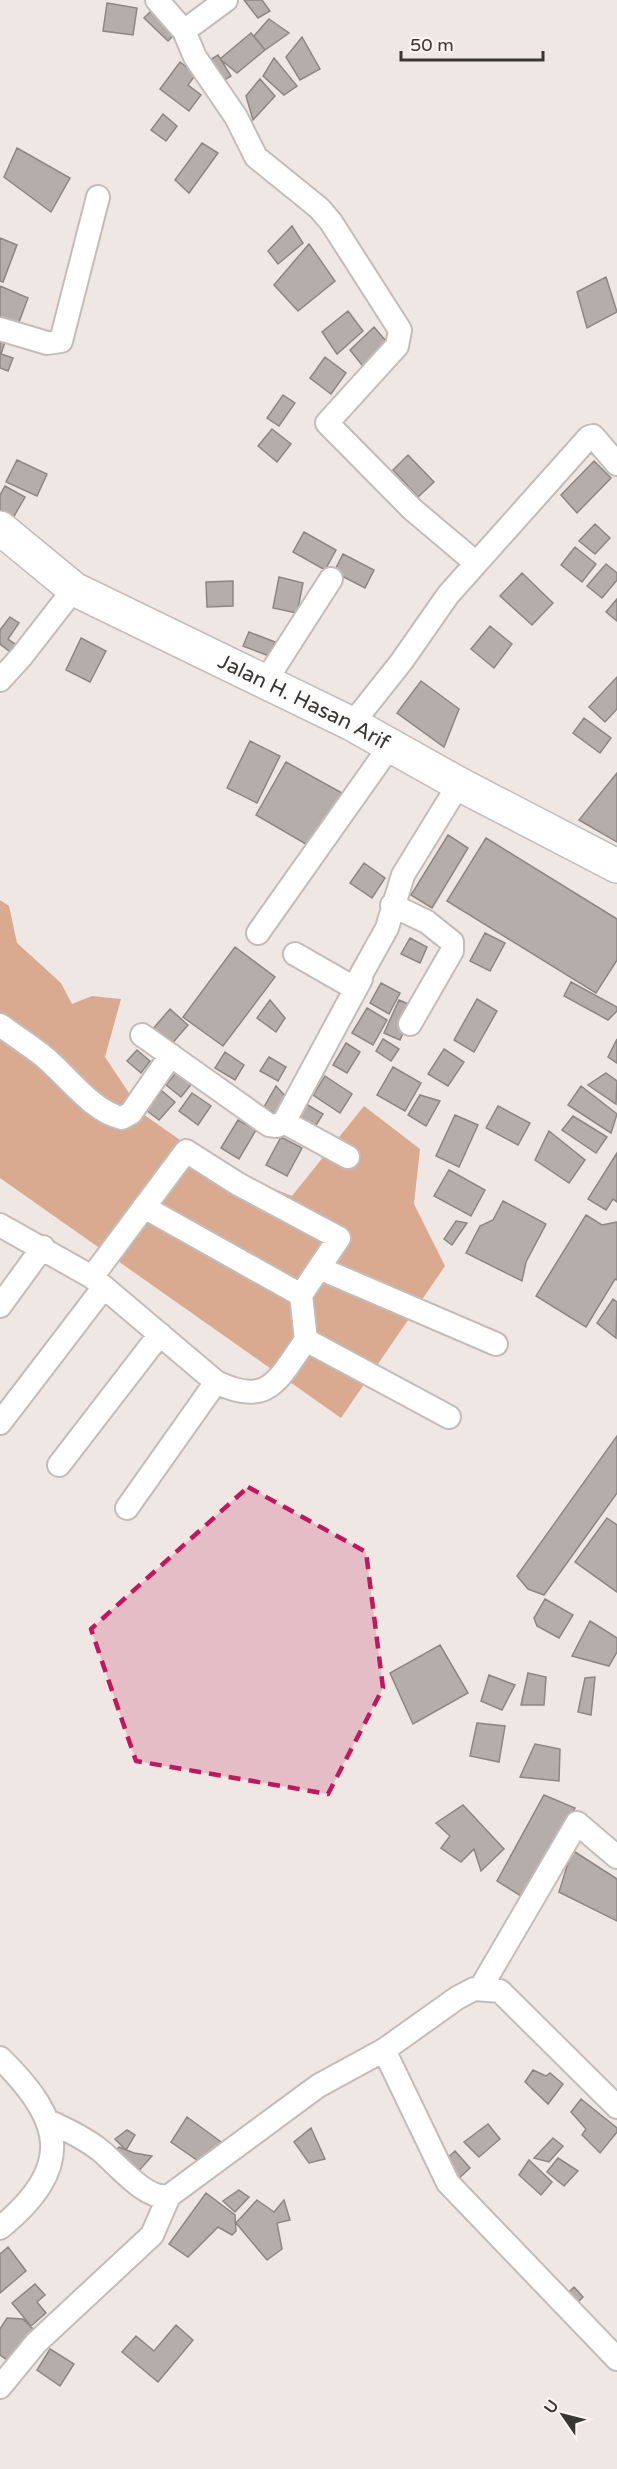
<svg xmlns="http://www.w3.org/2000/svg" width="617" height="2469" font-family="'Varela Round',sans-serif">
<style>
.green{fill:#d9aa8f}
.building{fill:#b4ada9;stroke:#8d8683;stroke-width:1.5}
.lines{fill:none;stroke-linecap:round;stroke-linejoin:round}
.minor-casing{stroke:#c3bcb8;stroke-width:26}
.secondary-casing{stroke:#c3bcb8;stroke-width:36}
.minor{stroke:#fff;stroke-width:22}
.secondary{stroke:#fff;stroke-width:33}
.marked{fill:#c2185b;fill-opacity:0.2;stroke:#c2185b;stroke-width:4.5;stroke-dasharray:12 8;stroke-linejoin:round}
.labels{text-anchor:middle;stroke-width:6;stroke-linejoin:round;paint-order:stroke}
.street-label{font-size:21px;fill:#393634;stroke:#fbf4f0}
</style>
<rect width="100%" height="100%" fill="#eee7e3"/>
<!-- green -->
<path class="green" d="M0 900 9 906 17 943 61 983 72 1004 92 996 121 999 105 1057 143 1114 217 1166 292 1196 364 1106 420 1149 414 1204 445 1266 341 1418 0 1178Z"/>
<!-- building -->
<path class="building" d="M244 0H262L270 11 258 18Z
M107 3 137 8 133 35 103 31Z
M156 6 180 29 168 41 144 18Z
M269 19 289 33 265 50 254 36Z
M251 33 265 50 237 73 220 59Z
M302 37 320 69 300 80 286 57Z
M218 55 231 76 220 83 205 63Z
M274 58 297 86 284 95 263 76Z
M180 62 196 74 188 85 201 95 189 111 160 89Z
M260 79 275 96 253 120 246 96Z
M163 114 177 126 166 141 151 130Z
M202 143 218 153 189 193 175 180Z
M17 148 70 178 51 212 4 177Z
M292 226 303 243 278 264 268 251Z
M0 238 17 245 3 282 0 281Z
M309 244 335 281 298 311 274 285Z
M606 277 617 312 587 328 577 292Z
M0 286 28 298 16 330 0 324Z
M348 311 363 331 337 354 322 332Z
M374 327 391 347 366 370 350 350Z
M0 341 5 342 1 354 13 358 8 371 0 368Z
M325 357 346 373 331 394 310 378Z
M283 395 295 403 279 426 267 418Z
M272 429 291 444 277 462 258 446Z
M408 455 434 482 418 497 393 470Z
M17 460 47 474 37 496 6 482Z
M594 461 611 478 577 513 561 495Z
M5 486 25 497 13 518 0 511V495Z
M595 524 610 538 595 554 579 541Z
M304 532 336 550 325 570 293 552Z
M575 547 596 564 582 582 561 565Z
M343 554 374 570 365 588 334 572Z
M606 564 617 573V580L602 598 587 586Z
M522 573 553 603 532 625 500 596Z
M279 577 303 583 297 613 273 608Z
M233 581V606L207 607 206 582Z
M617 599V621L606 612Z
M10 617 19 623 8 639 19 647 14 655 0 644V630Z
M490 626 512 644 494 668 471 649Z
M249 632 275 642 269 656 243 646Z
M81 638 106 651 90 682 66 670Z
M617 677V709L605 722 589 707Z
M421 681 459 709 444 747 397 713Z
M584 718 611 738 600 753 573 733Z
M250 741 280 756 257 803 227 788Z
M286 762 342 793 311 847 256 815Z
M617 773V842L579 820Z
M448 835 468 848 432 908 411 895Z
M486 838 617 919V960L596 993 447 901Z
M364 863 385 878 372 898 350 883Z
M485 933 505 943 490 971 470 961Z
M410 938 427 947 420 963 401 954Z
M235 947 275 977 223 1046 183 1017Z
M571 982 617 1007V1011L608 1020 564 996Z
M381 983 400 993 389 1014 370 1003Z
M477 999 497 1011 474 1052 454 1040Z
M270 1000 285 1018 276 1032 257 1018Z
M399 1000 415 1007 400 1040 384 1033Z
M367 1008 387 1020 373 1045 352 1033Z
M170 1009 188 1025 170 1046 152 1030Z
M383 1039 399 1049 391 1061 376 1051Z
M617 1039V1063L608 1057Z
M346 1043 360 1052 347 1073 333 1065Z
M444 1049 464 1062 448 1086 428 1074Z
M137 1050 150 1061 141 1073 127 1061Z
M225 1052 244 1065 235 1080 215 1068Z
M269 1057 286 1067 278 1081 260 1071Z
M393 1067 421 1083 405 1111 377 1095Z
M178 1070 193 1082 181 1097 166 1085Z
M606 1073 617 1081 616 1104 588 1085Z
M325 1076 352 1094 340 1113 313 1095Z
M276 1086 287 1098 277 1115 264 1107Z
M581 1086 617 1114 611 1133 568 1105Z
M162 1091 175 1102 159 1120 146 1110Z
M192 1093 211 1106 198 1125 179 1111Z
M420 1095 440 1101 426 1126 408 1115Z
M306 1104 323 1114 313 1130 296 1121Z
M498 1106 530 1123 518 1145 486 1128Z
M455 1115 478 1125 459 1167 436 1156Z
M573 1116 607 1137 596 1153 562 1130Z
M238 1120 256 1130 239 1159 221 1148Z
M549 1131 585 1160 569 1183 535 1160Z
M281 1137 302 1148 287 1176 266 1165Z
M617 1153V1202L613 1199 606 1210 588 1199Z
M449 1170 485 1190 471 1216 434 1196Z
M503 1201 546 1224 526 1262 522 1281 466 1253 480 1226 493 1220Z
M586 1215 602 1225 617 1222V1280L615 1279 586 1327 536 1296Z
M456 1221 467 1223 452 1245 444 1239Z
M613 1299 617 1302 616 1338 597 1323Z
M617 1436V1493L544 1595 528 1589 517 1576Z
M607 1518 617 1525V1592L575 1562Z
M545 1599 573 1615 559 1638 537 1626 534 1618Z
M590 1621 617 1638V1652L609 1666 572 1656Z
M440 1645 468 1693 413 1724 390 1673Z
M528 1673 546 1677 544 1705H521Z
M489 1675 515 1685 502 1710 481 1701Z
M595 1677 591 1715 578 1712 585 1678Z
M477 1723 505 1726 499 1762 470 1756Z
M535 1744 560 1749 559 1781 520 1777Z
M544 1795 575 1808 524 1898 497 1881Z
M463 1805 504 1849 481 1871 474 1849 461 1862 441 1848 450 1836 436 1823Z
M572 1850 617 1879V1921L559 1892Z
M533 2070 546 2076 550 2073 563 2084 548 2104 525 2082Z
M581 2099 617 2128V2132L600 2153 582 2135 586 2129 571 2112Z
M187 2117 224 2144 204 2165 171 2142Z
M488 2124 500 2139 479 2157 464 2142Z
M311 2128 325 2159 309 2163 294 2142Z
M127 2130 135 2135 126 2150 115 2139Z
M553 2138 563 2146 549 2162 534 2158Z
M119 2147 134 2153 152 2156 135 2175 112 2153Z
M455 2151 470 2168 457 2180 444 2161Z
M558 2158 578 2171 564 2186 547 2172Z
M529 2160 552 2182 541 2195 519 2175Z
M239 2190 249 2197 235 2212 223 2201Z
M206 2193 235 2215 236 2231 232 2235 218 2227 188 2257 169 2244Z
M257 2200 274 2212 284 2200 290 2220 277 2223 282 2249 267 2260 236 2223Z
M8 2247 26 2271 0 2293V2254Z
M35 2284 45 2295 37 2302 46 2313 31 2326 12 2303Z
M574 2287 583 2297 575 2305 565 2296Z
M7 2318 23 2319 34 2330 16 2366 0 2355V2329Z
M176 2325 193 2340 158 2382 122 2352 136 2336 154 2351Z
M50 2349 74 2364 60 2386 37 2370Z"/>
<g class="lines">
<!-- minor casing -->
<g class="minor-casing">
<path id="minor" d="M157 0 184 31 195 57 236 117 256 157 319 208 331 222 400 330 397 346 327 423 412 509 476 563
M184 31 226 0
M0 329 47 343 61 341 98 197
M0 680 21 657 74 589
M265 682 331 579
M352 724 402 661 448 595 589 437 593 436 617 464
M392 905 427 922 452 942V951L410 1024
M258 933 390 746
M295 954 349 985 357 982 387 928 403 875 459 784
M0 1025C14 1035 29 1045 42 1055 67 1075 91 1111 122 1118L131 1113 171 1055
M142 1035 269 1125 277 1126 284 1122 361 979
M284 1122 348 1157
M0 1225 92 1277 216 1382C269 1408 278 1379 306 1340L301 1295
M319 1268 496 1344
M92 1277 186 1151 238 1184 339 1238 301 1295 144 1207
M0 1306 43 1247
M306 1340 449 1417
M0 1423 104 1287
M59 1465 160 1334
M127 1508 216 1382
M480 1989 577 1823 617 1857
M384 2050 448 2183 617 2359
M0 2058C65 2121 74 2168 0 2228
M48 2121C66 2129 85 2138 101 2151 117 2164 146 2201 169 2196L318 2086 384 2050 457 1998 474 1989 500 1991 617 2107
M0 2387 36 2343 152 2235 169 2196"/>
</g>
<!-- secondary casing -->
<g class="secondary-casing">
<g id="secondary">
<path id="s1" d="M0 528 74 589 352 724 459 784 617 866"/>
</g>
</g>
<!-- minor -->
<use href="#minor" class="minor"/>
<!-- secondary -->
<use href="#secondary" class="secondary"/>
</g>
<!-- marked area -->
<path class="marked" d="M248 1487 366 1552 383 1688 328 1794 136 1761 91 1629Z"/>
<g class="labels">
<!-- street labels -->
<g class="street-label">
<text dy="7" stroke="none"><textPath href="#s1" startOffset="352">Jalan H. Hasan Arif</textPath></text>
</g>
</g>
<!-- north arrow -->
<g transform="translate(563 2415) rotate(305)" stroke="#fbf4f0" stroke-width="4.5" paint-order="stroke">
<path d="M0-4.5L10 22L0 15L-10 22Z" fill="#393634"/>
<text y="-9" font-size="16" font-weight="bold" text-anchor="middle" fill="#393634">U</text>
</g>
<!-- scale -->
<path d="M401 51v9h142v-9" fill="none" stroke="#393634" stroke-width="3"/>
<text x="410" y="51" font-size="18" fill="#393634" stroke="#fbf4f0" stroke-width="4.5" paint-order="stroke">50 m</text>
</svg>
